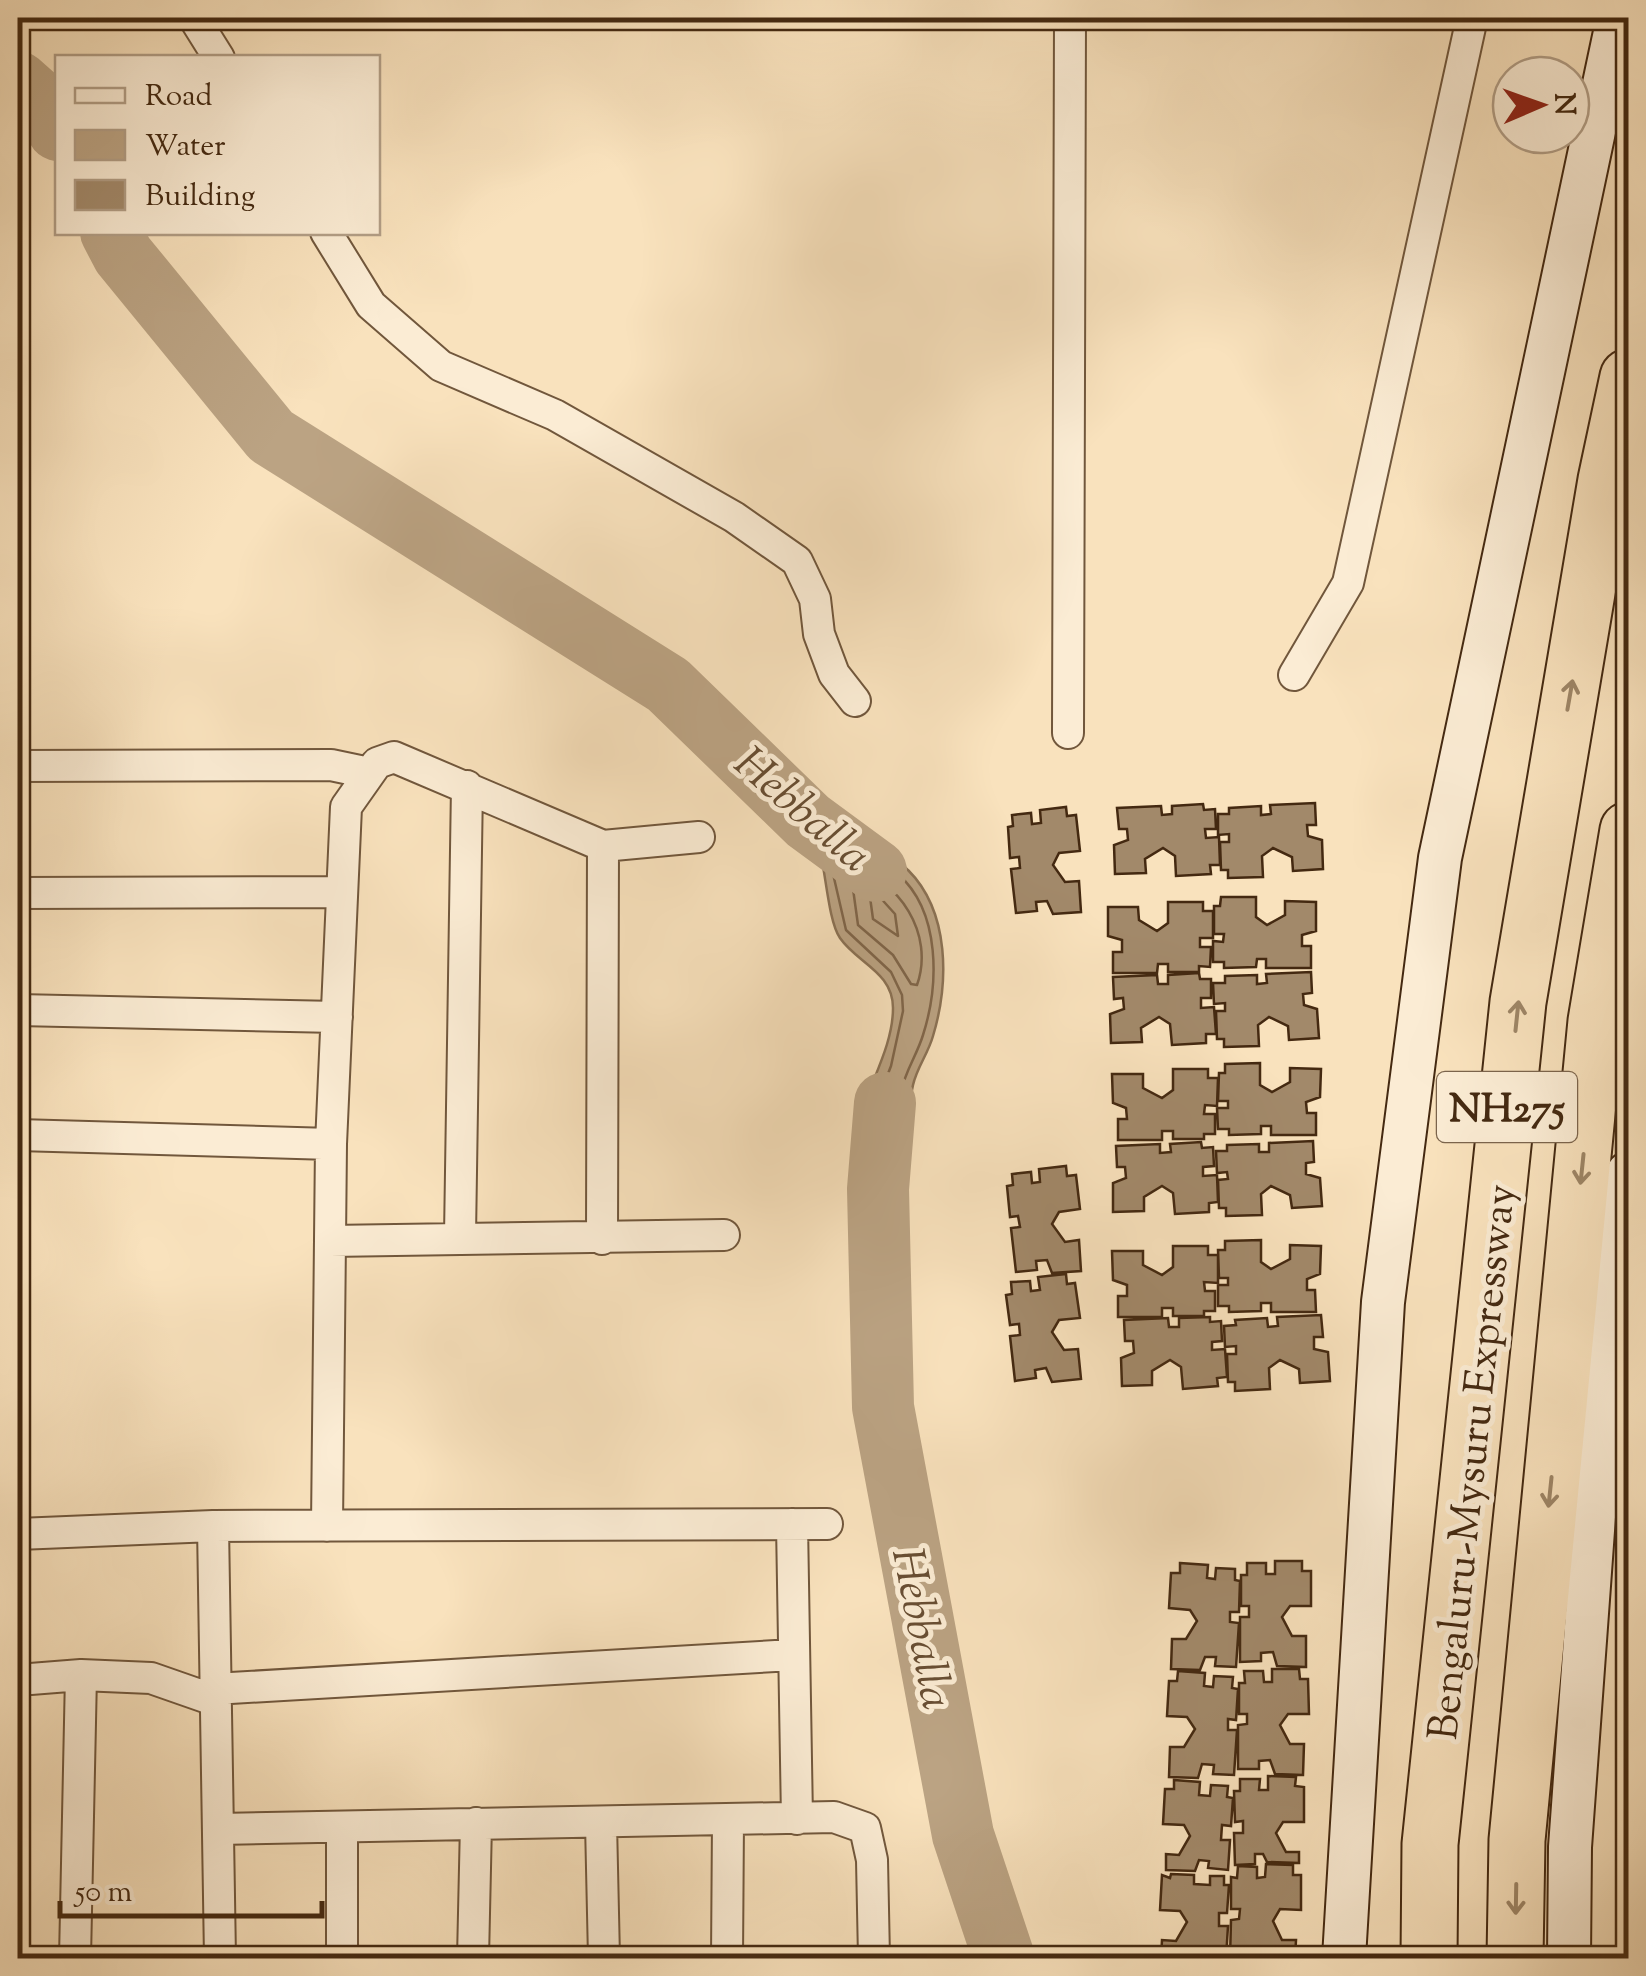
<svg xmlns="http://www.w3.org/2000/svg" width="1646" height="1976" font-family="'Sorts Mill Goudy',serif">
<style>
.water{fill:#bba383;stroke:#8b7255;stroke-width:2.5}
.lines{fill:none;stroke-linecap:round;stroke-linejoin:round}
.shore{stroke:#80664a;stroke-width:2.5}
.river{stroke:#bba383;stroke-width:62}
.building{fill:#a2896a;stroke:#442911;stroke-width:2.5}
.street-casing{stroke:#71573c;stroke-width:34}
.secondary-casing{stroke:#442911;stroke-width:46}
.highway-casing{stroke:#442911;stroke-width:59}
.street{stroke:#fbecd4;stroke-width:30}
.secondary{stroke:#fbecd4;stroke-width:42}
.highway{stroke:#f9e2bd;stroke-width:55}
.oneway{stroke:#9e8667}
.labels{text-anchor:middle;stroke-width:10;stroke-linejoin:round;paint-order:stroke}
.shield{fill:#fbecd4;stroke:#7b644c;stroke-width:2.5}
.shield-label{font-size:40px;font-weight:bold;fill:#442911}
.street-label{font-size:42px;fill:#442911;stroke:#fbecd4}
.water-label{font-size:45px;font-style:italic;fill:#684e33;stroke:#fbecd4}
</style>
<rect width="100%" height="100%" fill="#f9e2bd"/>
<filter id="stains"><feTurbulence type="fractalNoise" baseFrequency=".002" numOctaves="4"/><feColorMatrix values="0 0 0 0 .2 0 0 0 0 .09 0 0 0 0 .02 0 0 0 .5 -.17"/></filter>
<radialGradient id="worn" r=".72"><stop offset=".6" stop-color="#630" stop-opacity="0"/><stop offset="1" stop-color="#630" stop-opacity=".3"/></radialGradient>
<!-- water -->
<path class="water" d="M820 811C840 820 851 836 868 849 881 857 897 858 908 870 950 912 949 983 933 1036 928 1054 917 1067 913 1085 903 1129 916 1157 878 1189L862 1184C835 1124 893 1068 893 1008 893 972 857 963 840 938 829 922 826 877 821 856 818 843 810 834 808 821Z"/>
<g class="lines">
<!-- shore -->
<path class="shore" d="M822 826C836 826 846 844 857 853 870 863 887 864 898 874 941 912 939 985 923 1035 917 1055 905 1071 901 1092 894 1124 904 1155 875 1177L866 1168V1130L891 1066 903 1011 902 995 891 972 846 930Z
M850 867C899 879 935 934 917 985L911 984 893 955 858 925Z
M876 893 895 914 898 936 873 919 870 897Z"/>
<!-- river -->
<path class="river" d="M18 82 45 106 58 130
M111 232 123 255 271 436 668 685 808 821 876 871
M885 1103 878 1189 883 1407 963 1835 1004 1958"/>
</g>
<!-- building -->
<path class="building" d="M1315 803 1316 825H1307L1308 836 1322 840 1323 869 1293 871 1292 857 1273 848 1262 856 1263 877 1228 878V870H1221L1220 842H1229V834L1218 835V814H1229V808L1261 806V815L1271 814 1270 805Z
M1203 804 1204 810 1215 809 1216 829H1205L1206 838 1219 837 1220 865H1210L1211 874 1176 876 1175 856 1163 848 1145 859 1146 873 1115 874 1114 845 1128 840 1127 829H1119L1117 808 1161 806 1162 815 1172 814V806Z
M1066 807 1067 816 1076 815 1080 851 1059 853 1053 865 1065 882 1079 881 1081 912 1053 914 1047 901 1036 902 1037 911 1016 913 1011 869 1020 868 1019 857 1010 858 1008 827 1013 826 1012 815 1031 813 1032 824 1041 823 1040 810Z
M1221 897H1256V917L1267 925 1285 915V901L1316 902V931L1302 935V946H1311V968H1266V959H1257L1256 967 1224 968V962H1213V941L1223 942 1224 934H1214V906H1220Z
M1168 902H1203V911H1213V938H1200V947H1211L1210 967 1199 966V972H1168V964H1158L1157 973H1113V952H1122V940L1108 936V907H1138L1139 920 1157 931 1168 923Z
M1311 972 1312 993 1303 994 1304 1005 1317 1009 1319 1038 1289 1040 1288 1026 1269 1017 1258 1025 1259 1046 1224 1047V1039H1217L1216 1011H1225V1003L1214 1004 1213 983H1225V976L1257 975V984L1267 983 1266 974Z
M1199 973 1200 979H1211V998H1201V1008L1214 1007 1216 1034H1206V1043L1172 1045 1170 1024 1159 1017 1141 1028 1142 1042 1111 1043 1110 1014 1124 1009 1123 998 1114 999 1113 977 1157 975 1158 984H1168V975Z
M1260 1063V1085L1272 1092 1290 1082V1068L1321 1069 1320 1097 1306 1102 1307 1113H1316V1135H1271V1126H1261V1134L1229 1135V1129H1218L1217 1108H1228V1101H1218L1219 1073H1225V1064Z
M1173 1069H1208V1078H1218L1217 1106 1205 1105 1204 1114H1215V1134H1204V1139H1173V1131H1162V1140H1118V1119H1127L1126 1108 1113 1103 1112 1074H1143V1088L1162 1098 1173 1090Z
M1313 1141 1314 1162 1306 1163V1174L1320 1178 1322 1206 1292 1208 1290 1195 1271 1186 1261 1194 1262 1215 1226 1216V1208H1219L1218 1180 1228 1179 1227 1172 1217 1173 1216 1151H1227V1145L1259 1144V1152H1269V1143Z
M1201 1142 1202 1148 1213 1147 1214 1166 1203 1167V1176L1217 1175 1218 1202 1209 1203V1212L1175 1214 1173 1193 1162 1186 1144 1197V1211L1113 1212V1183L1126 1178 1125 1167H1117L1116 1146 1160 1144V1153L1171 1152 1170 1144Z
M1066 1166 1067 1176 1076 1175 1080 1209 1059 1212 1052 1224 1065 1242 1079 1240 1081 1271 1052 1273 1047 1260 1036 1261 1037 1270 1016 1272 1011 1228 1020 1227 1018 1216 1010 1217 1007 1186 1013 1185 1012 1174 1031 1172 1032 1183 1040 1182 1039 1169Z
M1261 1240V1262L1271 1269 1290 1259V1245L1321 1246 1320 1274 1307 1279V1290H1315L1316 1312H1271V1303H1261V1311L1229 1312V1306H1218V1285H1228V1278H1219L1218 1250H1225V1241Z
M1173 1246H1208V1255H1218V1283L1204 1282 1205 1291H1215V1311H1204V1316H1173V1308H1162V1317H1118V1296H1127V1285L1113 1280 1112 1251H1143V1265L1162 1275 1173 1267Z
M1066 1274 1067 1284 1075 1283 1080 1318 1059 1320 1052 1332 1064 1350 1078 1349 1081 1379 1052 1382 1046 1368 1035 1370 1036 1378 1015 1381 1010 1336 1020 1335 1019 1324 1010 1325 1006 1295 1012 1294 1011 1282 1030 1281 1031 1291 1040 1290 1038 1277Z
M1321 1315 1323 1337H1314V1349L1328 1352 1330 1381 1300 1383 1299 1369 1280 1360 1269 1368 1270 1389 1235 1391V1382H1228L1227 1354H1236V1346L1225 1347 1224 1326 1236 1325 1235 1320 1267 1318 1268 1327 1278 1326 1277 1317Z
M1210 1317V1322L1221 1321 1222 1341 1212 1342V1350L1225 1349 1227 1377 1217 1378 1218 1386 1183 1389 1181 1367 1170 1360 1152 1371V1385L1122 1386 1121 1358 1134 1353 1133 1341H1125L1124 1320 1168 1318 1169 1327H1179V1318Z
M1275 1561H1302V1571H1311V1606H1290L1282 1617 1292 1636H1306V1667L1277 1666 1273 1652 1261 1653V1661L1240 1662V1617H1249V1606H1241V1575H1247V1563H1266V1574H1275Z
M1180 1563 1208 1565 1207 1578 1215 1579 1216 1568 1235 1569V1580L1240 1581 1239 1612H1230V1622L1239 1623 1236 1667 1215 1666 1216 1657H1205L1200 1670 1171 1669 1172 1639H1186L1197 1621 1190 1610 1169 1608 1171 1573H1180Z
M1272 1669H1299L1300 1679H1308L1309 1714H1288L1280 1725 1290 1744H1304L1303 1775 1275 1774 1270 1760 1259 1761V1769H1238V1725L1247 1724V1714H1239V1683H1245L1244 1671H1263L1264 1682H1272Z
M1178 1671 1205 1673 1204 1686 1213 1687 1214 1676 1233 1677 1232 1688 1238 1689 1236 1720 1228 1719V1730H1237L1234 1775 1213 1774 1214 1765 1202 1764 1198 1778 1169 1777 1170 1747H1184L1195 1729 1187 1717 1167 1716 1169 1681H1177Z
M1268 1776 1296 1777 1295 1786 1304 1787V1822H1283L1276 1833 1286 1852H1299V1863L1267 1862 1263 1854H1255V1864L1235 1865 1234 1833H1243V1821L1235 1822 1234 1791H1240V1779H1260L1259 1790H1268Z
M1174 1780 1200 1782 1199 1795 1210 1796 1211 1785 1228 1786 1227 1797 1233 1798 1231 1826 1222 1825 1221 1840H1230L1228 1870 1208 1868 1209 1861 1199 1860 1195 1871 1166 1870V1854L1179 1855 1190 1836 1184 1825 1163 1824 1165 1789H1174Z
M1266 1864 1293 1865V1875H1301V1910L1280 1909 1273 1921 1282 1940H1296L1295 1958H1230L1231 1920 1239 1919 1240 1909H1231V1877L1237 1878 1238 1866 1257 1867V1878L1265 1877Z
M1171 1874 1194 1875V1884L1210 1885V1876H1224V1885H1229L1227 1913H1219V1926H1228L1226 1958H1161L1162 1940 1176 1941 1187 1922 1180 1911 1160 1910 1162 1875 1170 1878Z"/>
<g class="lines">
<!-- street casing -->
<g class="street-casing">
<path id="street" d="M194 18 219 58
M326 232 371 305 441 366 555 415 734 517 797 561 815 599 819 634 834 674 855 701
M1294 675 1348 583 1472 18
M1068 733 1070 18
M18 766 331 765 369 773
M18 893 342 892
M18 1010 337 1017
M18 1135 331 1144
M460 1236 467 786
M602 1239 603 846
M330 1241 724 1235
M792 1524 797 1819
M213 1526 220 1958
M327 1526 331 1144 346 807 377 763 394 757 603 846 699 837
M18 1534 213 1526 827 1524
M18 1680 81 1675 151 1678 214 1700
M214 1689 793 1655
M601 1823 604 1958
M219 1829 834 1817 865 1828 872 1860 874 1958
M75 1958 81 1675
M342 1958V1827
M473 1958 476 1823
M727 1958 728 1820"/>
</g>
<!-- secondary casing -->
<g class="secondary-casing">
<path id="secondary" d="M1344 1958 1383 1302 1440 858 1618 18
M1569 1958 1570 1847 1609 1310 1628 1173"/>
</g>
<!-- highway casing -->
<g class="highway-casing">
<path id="highway" d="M1429 1958 1430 1844 1518 1002 1606 480 1628 377
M1515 1958 1517 1840 1596 1021 1628 830"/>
</g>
<!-- street -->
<use href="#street" class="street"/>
<!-- secondary -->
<use href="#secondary" class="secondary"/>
<!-- highway -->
<use href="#highway" class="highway"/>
</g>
<!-- one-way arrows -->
<defs><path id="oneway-shaft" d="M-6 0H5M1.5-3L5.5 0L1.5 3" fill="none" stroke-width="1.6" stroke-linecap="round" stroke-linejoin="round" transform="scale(2.5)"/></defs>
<g class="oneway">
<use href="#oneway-shaft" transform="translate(1570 695) rotate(-80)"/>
<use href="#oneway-shaft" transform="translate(1517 1016) rotate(-84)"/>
<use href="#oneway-shaft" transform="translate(1582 1169) rotate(96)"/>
<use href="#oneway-shaft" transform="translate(1550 1492) rotate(96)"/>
<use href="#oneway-shaft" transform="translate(1516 1899) rotate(91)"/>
</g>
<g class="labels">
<!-- shield labels -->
<rect class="shield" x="1437" y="1072" width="140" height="70" rx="8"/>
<g class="shield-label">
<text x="1507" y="1121">NH275</text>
</g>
<!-- street labels -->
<g class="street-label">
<text transform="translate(1470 1462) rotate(-84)" y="15">Bengaluru-Mysuru Expressway</text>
</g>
<!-- water labels -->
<g class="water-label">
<text transform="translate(804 808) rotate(41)" y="16">Hebballa</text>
<text transform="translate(924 1628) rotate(79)" y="16">Hebballa</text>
</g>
</g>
<!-- margin -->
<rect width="1646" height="1976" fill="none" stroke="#f9e2bd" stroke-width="60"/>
<rect x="20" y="20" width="1606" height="1936" fill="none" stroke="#442911" stroke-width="5"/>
<rect x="30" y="30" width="1586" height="1916" fill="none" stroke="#442911" stroke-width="2.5"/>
<!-- legend -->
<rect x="55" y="55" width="325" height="180" fill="#fbecd4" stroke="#b29e86" stroke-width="2.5"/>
<rect x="75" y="88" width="50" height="15" fill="#fbecd4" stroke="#b29e86" stroke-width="2.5"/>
<text x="145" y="105" font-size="30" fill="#442911">Road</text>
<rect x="75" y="130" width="50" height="30" fill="#bba383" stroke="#b29e86" stroke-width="2.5"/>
<text x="145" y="155" font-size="30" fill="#442911">Water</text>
<rect x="75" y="180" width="50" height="30" fill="#a2896a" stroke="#b29e86" stroke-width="2.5"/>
<text x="145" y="205" font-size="30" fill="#442911">Building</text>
<!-- north arrow -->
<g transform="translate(1541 105) rotate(88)"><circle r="48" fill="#fbecd4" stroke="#b29e86" stroke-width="2.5"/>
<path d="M0-8L18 38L0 25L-18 38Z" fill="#8f2418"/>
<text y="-15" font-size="28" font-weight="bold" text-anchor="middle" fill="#442911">N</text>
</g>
<!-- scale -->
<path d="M60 1901v15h262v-15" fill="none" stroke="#442911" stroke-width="5"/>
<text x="75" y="1901" font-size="30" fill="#442911" stroke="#fbecd4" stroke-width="8" paint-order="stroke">50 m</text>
<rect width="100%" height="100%" filter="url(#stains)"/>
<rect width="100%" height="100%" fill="url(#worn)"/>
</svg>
